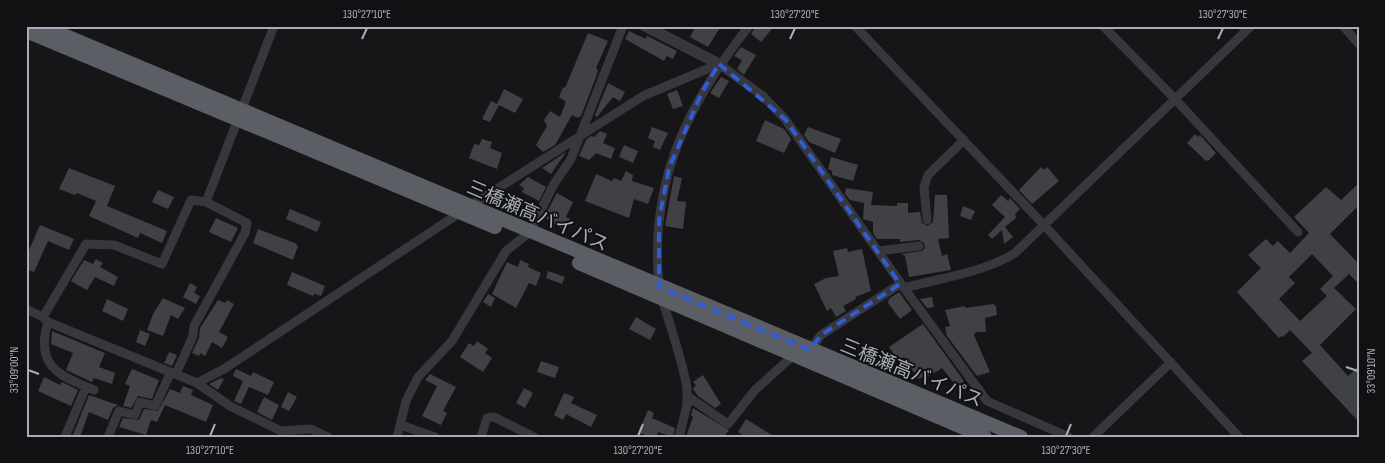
<svg xmlns="http://www.w3.org/2000/svg" width="1385" height="463" font-family="'Sofia Sans Condensed','Noto Sans JP',sans-serif">
<style>
.building{fill:#404145;fill-rule:evenodd}
.lines{fill:none;stroke-linecap:round;stroke-linejoin:round}
.minor{stroke:#37383d;stroke-width:9}
.tertiary{stroke:#37383d;stroke-width:11}
.trunk{stroke:#5b5e65;stroke-width:14}
.marked{fill:none;stroke:#325cd3;stroke-width:4;stroke-dasharray:10 6;stroke-linejoin:round}
.ticks{fill:none;stroke:#a8adb8;stroke-width:2}
.labels{text-anchor:middle;stroke-width:4;stroke-linejoin:round;paint-order:stroke}
.street-label{font-size:19px;fill:#a8adb8;stroke:#111113}
.neatline{fill:none;stroke:#a8adb8;stroke-width:2}
.ticks-label{font-size:12px;text-anchor:middle;fill:#a8adb8}
</style>
<rect width="100%" height="100%" fill="#161618"/>
<!-- building -->
<path class="building" d="M696 26H721L708 47 690 37Z
M756 26H767L771 30 761 42 751 34Z
M629 31 646 39 647 36 677 51 673 59 667 56 664 61 625 39Z
M588 33 608 41 596 68 598 70 596 77 581 116 578 118 572 115 555 145 543 152 536 145 547 126 544 120 550 111 560 117 566 102 559 97 563 87 565 88Z
M741 47 756 55 744 75 737 69 742 60 734 56Z
M721 77 729 81 719 98 710 93Z
M608 83 625 92 620 101 613 97 597 117 595 115Z
M504 89 523 99 515 113 499 105 490 122 482 119 491 101 497 104Z
M677 90 683 106 673 109 667 94Z
M765 120 784 129 791 139 784 153 756 141Z
M652 127 668 133 660 150 653 147 655 141 648 138Z
M808 127 841 139 835 153 809 142 804 135Z
M600 131 607 134 603 143 615 148 611 159 596 153 589 160 579 156 586 140 591 136 594 137Z
M1195 134 1198 137 1200 135 1216 153 1209 160 1206 161 1187 143Z
M482 139 492 142 490 148 502 153 497 169 469 158 474 144 479 145Z
M624 145 638 151 633 163 619 157Z
M566 152 551 174 542 168Z
M831 157 858 165 853 181 832 175V171L828 169Z
M1041 167 1044 170 1047 167 1059 181 1032 204 1019 190Z
M69 168 115 186 107 206 167 231 162 243 140 233 138 238 89 216 96 201 77 193 75 195 59 189Z
M626 171 633 175 632 181 654 188 648 204 634 199 629 218 585 201 596 174 612 181 614 178 621 181Z
M674 176 682 178 677 201 686 202 683 229 665 226Z
M528 177 546 187 539 201 522 192 524 188 519 185Z
M1359 183V205L1330 234 1359 264V284L1349 274 1334 288 1356 309 1320 345 1348 376 1359 366V422L1302 361 1312 353 1290 330 1283 337 1281 336 1279 338 1237 292 1261 268 1248 255 1266 239 1273 246 1278 241 1290 253 1309 233 1294 217 1326 187 1341 200ZM1312 254 1333 276 1320 289 1327 296 1300 321 1279 299 1295 283 1289 277Z
M846 188 873 192 871 205 897 206V203H908V213L920 212 922 223 927 226 933 222 935 195H947L949 238 938 239 942 256 947 254 951 270 909 277 905 256 901 254 922 251 925 248 924 243 919 240 900 242V239H877L873 233V222L863 219 864 203 850 200 845 194Z
M158 190 174 197 168 209 152 202Z
M557 193 573 202 566 217 570 219 565 231 544 217Z
M1001 195 1008 201 1010 198 1020 209 1015 214 1016 218 1005 227 1013 237 1004 244 1002 230 992 239 988 235 1005 217 992 205Z
M963 206 975 211 971 220 960 216Z
M290 209 321 222 317 232 286 219Z
M216 218 238 228 231 242 209 232Z
M40 225 74 239 69 250 48 241 34 272 26 269V257Z
M258 229 295 243 298 246 293 260 253 243Z
M847 248 848 252 862 249 871 291 855 297 856 299 843 306 846 311 836 317 831 308 827 311 814 284 826 278 839 276 833 251Z
M96 259 103 263 100 267 118 277 114 286 95 277 87 290 71 281 84 260 93 264Z
M520 260 529 264 528 267 541 273 536 286 529 283 516 308 492 294 507 262 518 267Z
M548 271 565 277 562 284 546 278Z
M292 272 325 286 321 296 314 294 313 296 287 285Z
M190 283 197 287 194 293 200 296 196 304 183 297Z
M899 292 912 310 900 319 888 303 889 299Z
M488 294 495 298 491 307 483 302Z
M932 297 934 307 927 308 920 299Z
M163 298 185 308 178 319 171 315 163 336 147 330 153 314Z
M107 299 128 309 123 321 102 311Z
M218 300 225 303 227 300 234 304 219 332 228 337 222 348 212 342 205 356 200 353 199 356 192 353 199 338 200 328Z
M993 304 996 306 997 315 985 318 986 332H976L974 335 990 372 977 376 947 336 945 327 950 326 945 310 965 306V308Z
M636 317 656 329 650 340 629 329Z
M923 324 964 381 957 387 942 368 924 379 922 377 918 379 904 357 899 361 889 347Z
M140 330 150 334 145 346 136 342Z
M52 331 105 353 99 367 115 373 112 384 94 378 92 382 66 370 73 353 51 344Z
M477 341 488 349 485 353 492 358 483 372 460 357 469 343 474 346Z
M169 352 177 355 172 366 164 363Z
M541 361 559 367 555 378 537 372Z
M132 369 159 380 152 399 138 396 131 408 123 406 130 386 125 384Z
M236 369 251 376 253 372 274 382 268 395 249 387 241 404 234 401 243 381 233 376Z
M430 374 456 387 443 411 447 413 441 425 422 416 437 386 425 380Z
M703 375 721 404 715 408 698 396 693 389 696 385 693 382Z
M44 377 60 385 62 382 78 390 71 406 38 391Z
M221 378 224 379 218 390 209 384Z
M183 386 193 390 191 395 213 405 206 422 165 405 157 422 151 420 146 435 119 427 123 418 139 420 144 409 158 411 170 389 180 393Z
M524 388 533 393 525 408 516 403Z
M288 392 297 397 289 411 281 407Z
M564 393 574 397 571 403 597 415 591 427 566 414 563 420 554 415Z
M89 395 118 405 113 408 108 420 89 412 80 437H72Z
M264 397 279 405 272 420 257 412Z
M693 408 729 430 724 437H686L693 417 691 415Z
M648 410 654 413 652 418 675 428 673 437 658 432 656 437 638 433Z
M746 419 775 437H745L738 432Z"/>
<g class="lines">
<!-- minor -->
<path class="minor" d="M855 26 1044 225 1239 437
M1103 26 1175 99 1298 232
M1343 26 1359 44
M719 64 763 96 785 119 904 288 987 401 1069 437
M206 202 274 26
M927 220 924 187 928 175 964 140
M878 251 919 246
M904 288C940 278 983 273 1015 253L1251 26
M26 309 43 317 48 322 197 383 230 406 281 431 311 429 328 437
M43 317 86 244 114 245 162 264 191 200 206 202 247 223 245 233 194 326 193 336 176 374
M48 322C35 365 57 375 94 390
M810 350 821 335 900 284
M197 383 224 369 470 206 643 96 719 64
M687 396 728 424 755 390 797 352
M401 425 435 437
M65 437 86 387
M108 437 119 411 135 415 140 402 155 406 171 372
M397 437 406 401 418 377 452 341 506 251 530 232 554 184 571 159 623 26
M481 437 487 418 494 417 534 437
M679 437 687 405V388C683 364 675 341 668 318 665 307 660 296 659 285 649 182 687 105 749 26
M1093 437 1171 362"/>
<!-- tertiary -->
<path class="tertiary" d="M645 26 719 64"/>
<!-- trunk -->
<path class="trunk" d="M42 26 1021 437
M26 31 495 227
M579 263 985 437"/>
</g>
<!-- marked area -->
<path class="marked" d="M719 64 785 119 900 284 821 335 810 350 659 287V220L669 168 702 92Z"/>
<!-- ticks -->
<path class="ticks" d="M362 39 367 28M790 39 795 28M1218 39 1223 28M1346 367 1358 371M28 370 39 374M210 436 215 424M638 436 643 424M1066 436 1071 424"/>
<g class="labels">
<!-- street labels -->
<g class="street-label">
<text transform="translate(538 215) rotate(23)" y="7">三橋瀬高バイパス</text>
<text transform="translate(912 372) rotate(22)" y="7">三橋瀬高バイパス</text>
</g>
</g>
<!-- border -->
<rect width="1385" height="463" fill="none" stroke="#111113" stroke-width="55"/>
<rect x="28" y="28" width="1330" height="408" class="neatline"/>
<g class="ticks-label">
<text x="367" y="18">130°27'10"E</text>
<text x="795" y="18">130°27'20"E</text>
<text x="1223" y="18">130°27'30"E</text>
<text transform="translate(14 370) rotate(-90)" y="4">33°09'00"N</text>
<text transform="translate(1371 371) rotate(-90)" y="4">33°09'10"N</text>
<text x="210" y="454">130°27'10"E</text>
<text x="638" y="454">130°27'20"E</text>
<text x="1066" y="454">130°27'30"E</text>
</g>
</svg>
